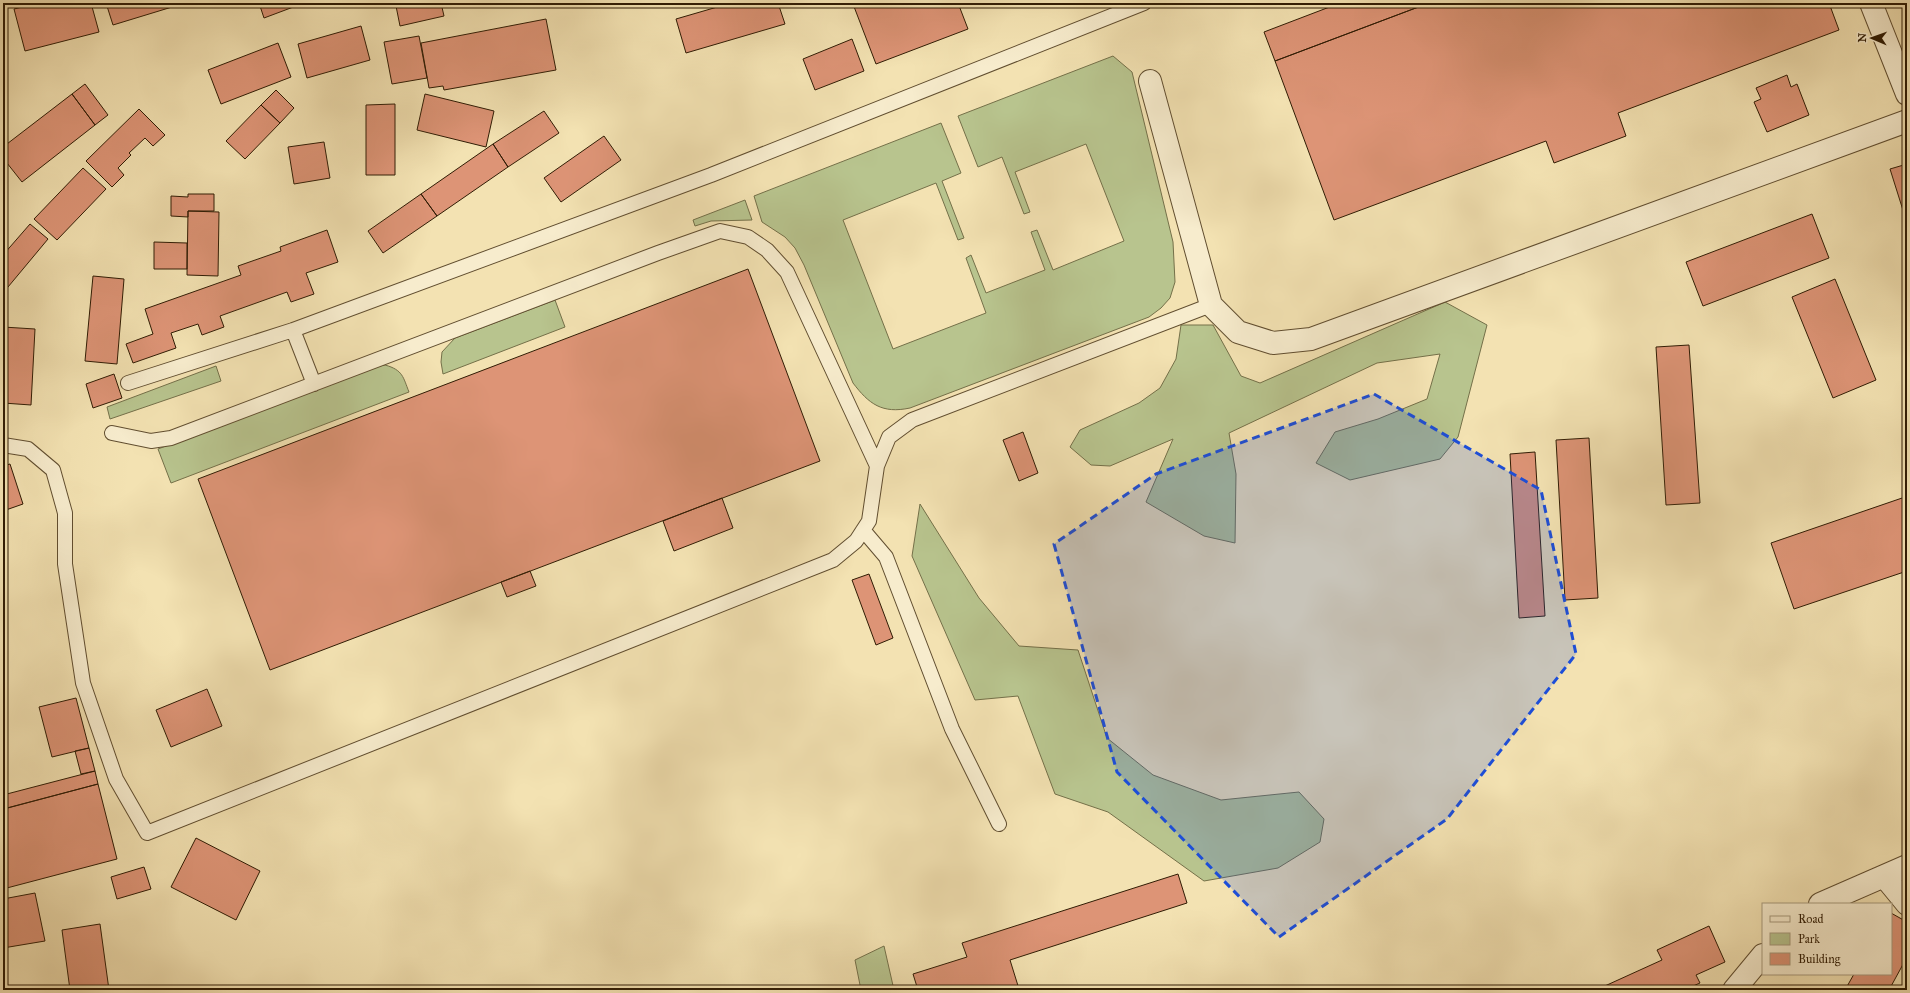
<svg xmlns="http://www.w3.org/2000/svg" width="1910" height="993" font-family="'IM FELL Great Primer',serif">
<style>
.green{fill:#b8c48e;stroke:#747049}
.building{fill:#dd9476;stroke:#301c04}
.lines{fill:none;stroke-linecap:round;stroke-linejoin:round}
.service-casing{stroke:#614e30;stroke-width:16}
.minor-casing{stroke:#614e30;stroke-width:24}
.service{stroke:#f7eccd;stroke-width:14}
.minor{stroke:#f7eccd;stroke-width:22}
.marked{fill:#1d4ed8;fill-opacity:0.2;stroke:#1d4ed8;stroke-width:3;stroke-dasharray:8 5;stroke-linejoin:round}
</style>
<rect width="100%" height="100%" fill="#f3e2b2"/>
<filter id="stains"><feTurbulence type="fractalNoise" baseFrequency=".005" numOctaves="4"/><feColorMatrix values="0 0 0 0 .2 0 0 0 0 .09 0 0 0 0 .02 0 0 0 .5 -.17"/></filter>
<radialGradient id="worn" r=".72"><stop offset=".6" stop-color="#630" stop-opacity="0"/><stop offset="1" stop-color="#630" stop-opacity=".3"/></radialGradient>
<!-- green -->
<path class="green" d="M1113 56 1132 72 1173 242 1175 282 1170 298 1161 308 1149 317 910 408C882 414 869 404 853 383L804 265 795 248 785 237 762 222 754 196 941 123 961 173 942 181 964 238 958 240 936 183 843 220 893 349 986 313 966 258 971 255 986 293 1045 270 1031 232 1037 230 1053 270 1124 241 1086 144 1015 172 1030 212 1024 214 1002 157 978 167 958 116Z
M745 200 752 220 711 221 695 226 693 220Z
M555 300 565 327 443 374 441 362 442 352 455 338Z
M1445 302 1487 325 1458 437 1440 459 1350 480 1316 463 1335 432 1378 419 1427 399 1440 354 1377 363 1229 433 1236 474 1235 543 1204 536 1146 502 1173 439 1110 466 1091 465 1070 447 1080 430 1139 403 1160 388 1176 359 1181 325H1213L1241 376 1260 383Z
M385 365C403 370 403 377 409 392L171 483 158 449 374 367Z
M216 366 221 381 110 419 107 407Z
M920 504 979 598 1019 646 1078 650 1107 738 1153 775 1221 800 1299 792 1324 819 1320 842 1278 868 1204 881 1108 812 1055 794 1018 696 975 700 912 556Z
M884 946 894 990H861L855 960Z"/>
<!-- building -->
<path class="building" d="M39 3H91L99 32 25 51 14 9Z
M106 3H170L172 7 113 25Z
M259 3H304L264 18Z
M386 3H441L444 16 400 26 396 6 388 7Z
M731 3H778L785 24 686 53 676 19Z
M958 3 968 29 876 64 853 4Z
M1340 3H1429L1275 61 1264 32Z
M1429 3H1829L1839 30 1618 113 1626 136 1554 163 1546 141 1334 220 1275 61Z
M546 19 556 70 444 90 443 86 429 88 421 43Z
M361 26 370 60 307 78 298 44Z
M419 36 427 78 392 84 384 42Z
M852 39 864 71 815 90 803 59Z
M278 43 291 77 221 104 208 70Z
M1787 75 1791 87 1797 84 1809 115 1767 132 1754 102 1761 99 1756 88Z
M85 84 108 115 95 125 72 94Z
M276 90 294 108 280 123 261 105Z
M72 94 95 125 22 182 3 158V147Z
M425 94 494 111 486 147 417 130Z
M395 104V175H366V105Z
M261 105 280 123 245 159 226 141Z
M139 109 165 135 153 146 145 138 129 153 131 155 118 168 124 175 112 187 86 161Z
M544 111 559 133 508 167 493 144Z
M604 136 621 160 561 202 544 178Z
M324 142 330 178 294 184 288 147Z
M493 144 508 167 437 216 421 194Z
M1907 164V223L1890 169Z
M83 168 106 189 57 240 34 219Z
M188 194H214V211H188V217L171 216V196L188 197Z
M421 194 437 216 383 253 368 231Z
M188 211 219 212 218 276 187 275Z
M1812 214 1829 258 1703 306 1686 262Z
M30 224 48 239 3 293V255Z
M327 230 338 262 306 273 314 294 291 302 287 292 220 316 224 327 202 335 198 324 171 333 176 348 133 363 126 344 153 334 145 309 241 275 238 266 281 251 280 247Z
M154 242 187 243V269H154Z
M748 269 820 461 270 670 198 479Z
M93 276 124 279 117 364 85 361Z
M1835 279 1876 380 1833 398 1792 297Z
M3 327 35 329 31 405 3 403Z
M1689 345 1700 503 1666 505 1656 347Z
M114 374 122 398 93 408 86 384Z
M1023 432 1038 473 1019 481 1003 440Z
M1589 438 1598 598 1565 600 1556 440Z
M1535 452 1545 616 1519 618 1510 454Z
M10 464 23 504 3 511V466Z
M1905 497 1907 503V571L1794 609 1771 543Z
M722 498 733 528 674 551 663 521Z
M530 571 536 586 507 597 501 582Z
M869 574 893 638 876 645 852 580Z
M207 689 222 726 171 747 156 710Z
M76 698 89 748 52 757 39 707Z
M89 748 95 771 81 774 75 751Z
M95 771 98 784 4 809 3 795Z
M98 784 117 859 3 889V809Z
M196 838 260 871 236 920 171 887Z
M144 867 151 889 117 899 111 877Z
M1178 874 1187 903 1010 960 1019 989 918 990 913 974 967 957 962 943Z
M35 893 45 941 3 948V899Z
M1891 913 1907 922V957L1889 990H1845L1854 974H1891Z
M100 924 109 990H70L62 930Z
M1709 926 1725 962 1696 975 1700 983 1684 990H1596L1662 960 1657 950Z"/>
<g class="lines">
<!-- service casing -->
<g class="service-casing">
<path id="service" d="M293 330 314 384
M128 383 293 330 711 175 1144 3
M112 433 151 441 171 438 658 253 720 231 748 237 767 250 787 272 877 466
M3 445 28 449 53 470 65 513V564L83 683 116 779 147 833 833 560 856 541 869 521 877 466 889 437 912 420 1211 305
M863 530 886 557 952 729 999 824"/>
</g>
<!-- minor casing -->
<g class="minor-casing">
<path id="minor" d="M1871 3 1907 94
M1150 81 1211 305 1238 332 1273 343 1311 339 1907 121
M1884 876 1907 904
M1820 904 1907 866
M1734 990 1763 955"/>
</g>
<!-- service -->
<use href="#service" class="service"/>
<!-- minor -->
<use href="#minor" class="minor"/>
</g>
<!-- marked area -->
<path class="marked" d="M1374 394 1541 490 1576 654 1447 819 1279 937 1117 772 1054 544 1156 474Z"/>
<!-- margin -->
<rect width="1910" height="993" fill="none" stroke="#f3e2b2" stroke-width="16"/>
<rect x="4" y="4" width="1902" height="985" fill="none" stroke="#301c04" stroke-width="2"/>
<rect x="8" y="8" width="1894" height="977" fill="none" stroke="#301c04"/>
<!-- legend -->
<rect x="1762" y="903" width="130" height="72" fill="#f7eccd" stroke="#a7997d"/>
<rect x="1770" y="916" width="20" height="6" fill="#f7eccd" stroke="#a7997d"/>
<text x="1798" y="923" font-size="12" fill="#301c04">Road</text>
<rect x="1770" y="933" width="20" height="12" fill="#b8c48e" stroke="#a7997d"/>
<text x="1798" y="943" font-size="12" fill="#301c04">Park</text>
<rect x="1770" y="953" width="20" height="12" fill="#dd9476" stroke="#a7997d"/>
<text x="1798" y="963" font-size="12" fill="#301c04">Building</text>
<!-- north arrow -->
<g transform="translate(1872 38) rotate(272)" stroke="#f7eccd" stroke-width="3" paint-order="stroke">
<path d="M0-3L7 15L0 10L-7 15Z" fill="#301c04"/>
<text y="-6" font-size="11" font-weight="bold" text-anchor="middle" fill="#301c04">N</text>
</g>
<rect width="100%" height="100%" filter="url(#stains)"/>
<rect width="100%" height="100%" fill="url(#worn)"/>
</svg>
